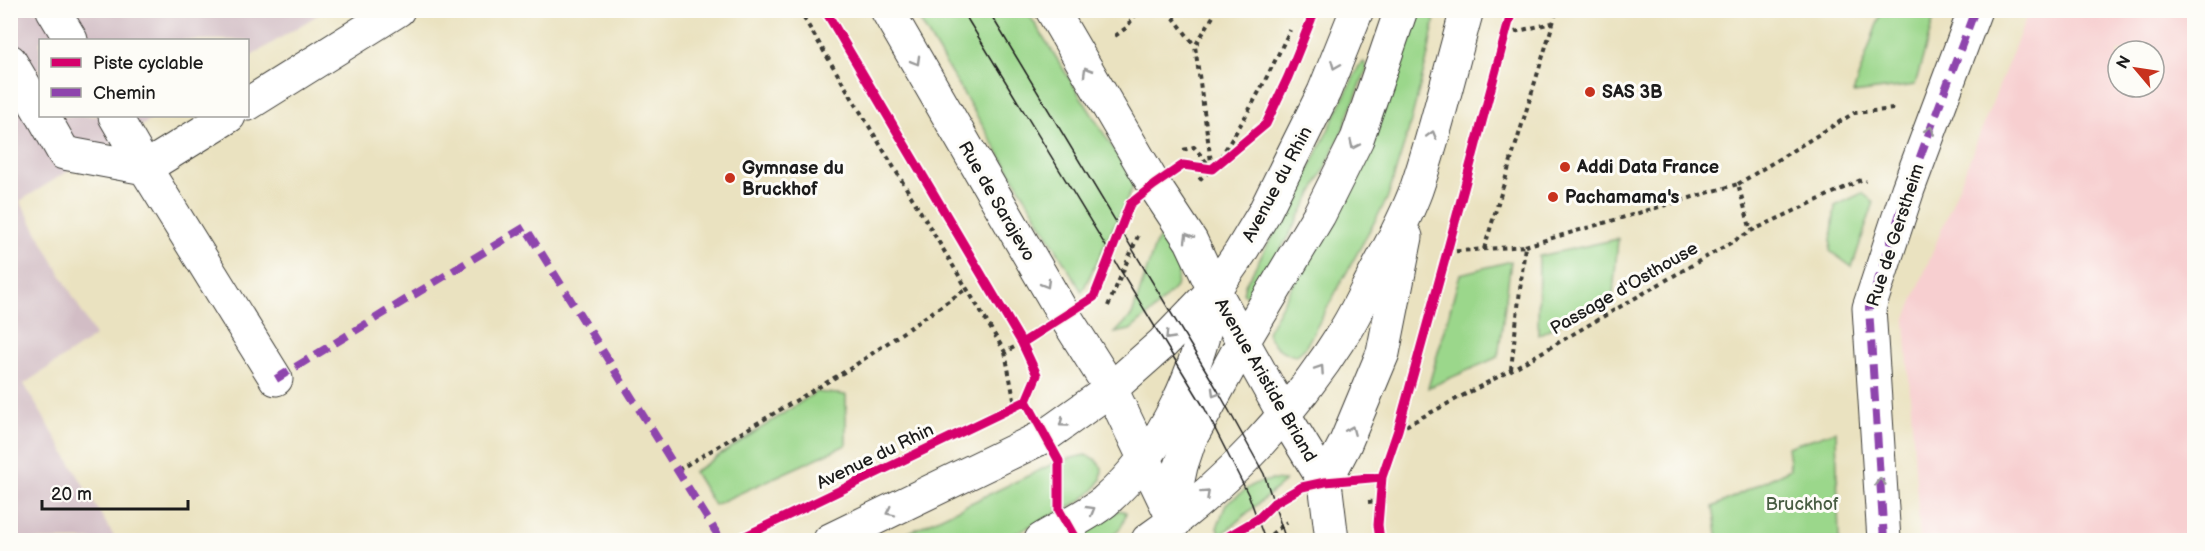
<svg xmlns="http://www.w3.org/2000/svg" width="2205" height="551" font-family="'Balsamiq Sans',sans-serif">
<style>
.built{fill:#f7cfd0;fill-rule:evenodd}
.industrial{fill:#d2bdc5}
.green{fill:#9bd78b;stroke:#5c7a54;stroke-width:1.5}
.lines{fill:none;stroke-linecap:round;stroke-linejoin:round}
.street-casing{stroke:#3b3a35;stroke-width:35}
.secondary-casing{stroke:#3b3a35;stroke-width:35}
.primary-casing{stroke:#3b3a35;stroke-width:35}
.path{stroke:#3b3a35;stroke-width:4;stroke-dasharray:4.5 4.5;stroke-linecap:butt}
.street{stroke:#fff;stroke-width:33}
.secondary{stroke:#fff;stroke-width:33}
.primary{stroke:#fff;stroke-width:33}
.tram{stroke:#1c1c1c;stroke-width:1.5}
.quiet{stroke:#8e44ad;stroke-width:8;stroke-dasharray:15 8;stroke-linecap:butt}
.cycleway-casing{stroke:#fdfcf7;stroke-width:13}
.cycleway{stroke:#d6006c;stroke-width:9}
.oneway{stroke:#999}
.poi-dot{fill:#c8321e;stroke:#fdfcf7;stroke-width:2}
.labels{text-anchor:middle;stroke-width:6;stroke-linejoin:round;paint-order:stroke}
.poi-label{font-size:18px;font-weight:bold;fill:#1c1c1c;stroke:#fdfcf7;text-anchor:start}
.street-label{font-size:18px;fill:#1c1c1c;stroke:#fdfcf7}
.park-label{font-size:18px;fill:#485d43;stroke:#fdfcf7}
</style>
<rect width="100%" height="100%" fill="#fdfcf7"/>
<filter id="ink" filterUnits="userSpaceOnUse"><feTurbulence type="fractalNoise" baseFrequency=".0167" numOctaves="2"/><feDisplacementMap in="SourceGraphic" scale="12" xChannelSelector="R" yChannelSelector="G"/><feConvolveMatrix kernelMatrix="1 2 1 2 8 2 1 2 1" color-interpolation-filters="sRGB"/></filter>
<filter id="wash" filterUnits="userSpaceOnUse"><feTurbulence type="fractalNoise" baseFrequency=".008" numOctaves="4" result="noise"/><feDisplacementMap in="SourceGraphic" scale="24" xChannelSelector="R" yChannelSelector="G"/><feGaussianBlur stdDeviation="1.35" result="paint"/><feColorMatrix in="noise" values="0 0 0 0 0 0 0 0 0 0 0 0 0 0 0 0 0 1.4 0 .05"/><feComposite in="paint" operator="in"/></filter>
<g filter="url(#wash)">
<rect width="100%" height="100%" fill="#eae2c0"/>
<!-- built -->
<path class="built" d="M2029 11H2194V540H1920L1905 321ZM2118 51H2154V87H2118Z"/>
<!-- industrial -->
<path class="industrial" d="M10 11H324L248 58V40H40V116H157L20 201 95 336 24 384 116 540H11Z"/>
<!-- green -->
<path class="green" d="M914 11H1027L1135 183 1082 292Z
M1419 11H1436L1428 55 1408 132 1387 199 1305 348 1296 356C1282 353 1272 346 1267 332L1369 145Z
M1872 11H1936L1915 85 1853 93 1880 15 1872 12Z
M1364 62 1367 68 1340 137 1315 188 1259 289 1254 295 1248 296 1243 293 1245 285 1303 182 1359 66Z
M1862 193 1874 202 1852 267 1830 251 1835 206Z
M1163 234H1170L1182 254 1176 287 1153 311 1130 330 1115 333 1132 315 1155 245Z
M1618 239 1613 295 1538 335 1539 256Z
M1511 261 1498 357 1428 388 1460 274Z
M816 392 846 395V445L714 505 694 472Z
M1836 431 1839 540H1718L1713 507 1790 469 1787 447Z
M1085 455 1095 459 1102 468 1101 480 1094 490 1079 502 1002 540H893L1059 461Z
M1271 480 1285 481 1221 535 1217 528 1226 504 1254 484Z
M1119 510 1126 512C1122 543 1095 540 1071 540Z"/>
</g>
<g filter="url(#ink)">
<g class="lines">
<!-- street casing -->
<g class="street-casing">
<path id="street" d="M53 10 71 40
M887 10 1061 310 1111 389
M1052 10 1154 185 1191 241 1214 290
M10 61 40 112
M248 104 398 10
M43 116 64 153 145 168 115 116
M229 116 145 168 276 379
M1884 540 1869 308 1908 189 1975 10"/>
</g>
<!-- secondary casing -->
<g class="secondary-casing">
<path id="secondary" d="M1214 290 1284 415 1325 482 1332 540
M1111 389 1174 520
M1175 522V494L1181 466 1190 439 1243 342 1319 215 1357 139 1401 10"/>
</g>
<!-- primary casing -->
<g class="primary-casing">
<path id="primary" d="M1325 482 1345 444 1383 353 1406 237
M830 540 1045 436 1111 389 1163 343 1214 290 1240 253 1264 213 1324 92 1357 10
M1041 540C1060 528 1087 516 1104 502 1166 448 1199 369 1214 290
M1148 540C1226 486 1293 413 1344 332 1355 315 1364 295 1374 276 1389 248 1405 220 1416 190 1436 132 1450 70 1467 10"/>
</g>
<!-- path -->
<path class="path" d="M799 10 1005 352 1022 343H1033
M1168 10 1195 46
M1506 34 1552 23
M1115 36 1126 28 1139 10
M1183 150 1194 147 1212 169C1243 125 1267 78 1290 30
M1199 180 1212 169 1195 46 1217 10
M1738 184 1854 113 1894 109
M1450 243 1464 189
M1525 246 1738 184 1751 231
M1484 249 1557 10
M1447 252 1525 246 1511 369
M1108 306 1138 236
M1005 352 1015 405
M1398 430 1511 370 1751 231 1861 180 1866 181
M678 470 851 368 966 289
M1382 477 1390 455
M1368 502 1380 501
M1264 540 1287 522"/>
<!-- street -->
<use href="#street" class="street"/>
<!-- secondary -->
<use href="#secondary" class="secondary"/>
<!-- primary -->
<use href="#primary" class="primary"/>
<!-- tram -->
<path class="tram" d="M962 10 1205 409 1249 496 1265 540
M988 10 1217 389 1264 474 1286 540"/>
<!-- quiet -->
<path class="quiet" d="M276 379 525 227 721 540
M1884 540 1869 308 1908 189 1975 10"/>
<!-- cycleway casing -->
<g class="cycleway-casing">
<path id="cycleway" d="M825 10 1022 343 1037 375 1026 401
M1022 343 1094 297 1130 204 1154 185 1183 165 1212 169 1266 124 1288 77 1315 10
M1026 401 1059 461V510L1076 540
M737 540 1026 401
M1222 540 1258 519 1274 503 1302 487 1325 482 1382 477
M1380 540 1378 525 1382 477 1398 430 1447 252 1512 10"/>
</g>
<!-- cycleway -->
<use href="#cycleway" class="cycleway"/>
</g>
<!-- one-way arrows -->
<defs><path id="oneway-chevron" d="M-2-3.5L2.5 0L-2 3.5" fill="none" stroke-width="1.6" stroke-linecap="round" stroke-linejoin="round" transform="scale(1.5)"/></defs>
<g class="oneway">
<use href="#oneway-chevron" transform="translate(916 61) rotate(60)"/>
<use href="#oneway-chevron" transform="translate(1335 65) rotate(112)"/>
<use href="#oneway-chevron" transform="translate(1087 71) rotate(-120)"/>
<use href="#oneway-chevron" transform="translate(1930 130) rotate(-69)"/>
<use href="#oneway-chevron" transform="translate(1432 135) rotate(-74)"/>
<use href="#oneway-chevron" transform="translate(1354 145) rotate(115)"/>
<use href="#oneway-chevron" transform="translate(1188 237) rotate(-121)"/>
<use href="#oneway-chevron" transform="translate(1046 284) rotate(60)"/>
<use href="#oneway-chevron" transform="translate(1169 336) rotate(134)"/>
<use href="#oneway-chevron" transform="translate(1320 369) rotate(-56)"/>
<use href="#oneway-chevron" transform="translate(1215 393) rotate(120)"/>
<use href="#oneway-chevron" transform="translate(1063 423) rotate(144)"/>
<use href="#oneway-chevron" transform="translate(1351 430) rotate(-67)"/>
<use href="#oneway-chevron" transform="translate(1880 482) rotate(-94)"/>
<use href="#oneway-chevron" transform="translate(1206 494) rotate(-42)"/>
<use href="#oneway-chevron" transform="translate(1091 510) rotate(-30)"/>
<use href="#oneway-chevron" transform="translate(890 512) rotate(154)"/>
</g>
</g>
<!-- markers -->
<g class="poi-dot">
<circle cx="1590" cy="92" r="6"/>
<circle cx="1565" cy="167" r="6"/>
<circle cx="730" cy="178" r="6"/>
<circle cx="1553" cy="197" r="6"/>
</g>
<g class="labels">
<!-- poi labels -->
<g class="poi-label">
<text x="1602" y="98">SAS 3B</text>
<text x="1577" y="173">Addi Data France</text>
<text x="742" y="174">Gymnase du<tspan x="742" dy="21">Bruckhof</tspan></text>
<text x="1565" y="203">Pachamama's</text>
</g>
<!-- street labels -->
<g class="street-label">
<text transform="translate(1277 184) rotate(-62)" y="6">Avenue du Rhin</text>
<text transform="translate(997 201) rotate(60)" y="6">Rue de Sarajevo</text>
<text transform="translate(1895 235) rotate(-72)" y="6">Rue de Gerstheim</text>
<text transform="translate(1624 288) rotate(-30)" y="6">Passage d'Osthouse</text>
<text transform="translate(1266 380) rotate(60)" y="6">Avenue Aristide Briand</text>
<text transform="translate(875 456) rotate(-26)" y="6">Avenue du Rhin</text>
</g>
<!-- park labels -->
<g class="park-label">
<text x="1802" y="510">Bruckhof</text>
</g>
</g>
<!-- margin -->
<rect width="2205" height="551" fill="none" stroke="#fdfcf7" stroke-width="36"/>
<!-- legend -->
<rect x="39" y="39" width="210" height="78" fill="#fdfcf7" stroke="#a3a29f" stroke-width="1.5"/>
<rect x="51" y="58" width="30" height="9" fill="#d6006c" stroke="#a3a29f" stroke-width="1.5"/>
<text x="93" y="69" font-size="18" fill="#1c1c1c">Piste cyclable</text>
<rect x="51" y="88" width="30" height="9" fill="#8e44ad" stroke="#a3a29f" stroke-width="1.5"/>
<text x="93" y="99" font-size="18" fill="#1c1c1c">Chemin</text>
<!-- north arrow -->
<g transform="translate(2136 69) rotate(299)"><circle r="28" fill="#fdfcf7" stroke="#a3a29f" stroke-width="1.5"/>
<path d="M0-4.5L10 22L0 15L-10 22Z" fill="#c8321e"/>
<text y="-9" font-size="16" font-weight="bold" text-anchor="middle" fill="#1c1c1c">N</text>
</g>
<!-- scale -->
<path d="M42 500v9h146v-9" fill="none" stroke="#1c1c1c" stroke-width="3"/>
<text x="51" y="500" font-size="18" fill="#1c1c1c" stroke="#fdfcf7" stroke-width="4.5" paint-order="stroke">20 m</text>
</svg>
